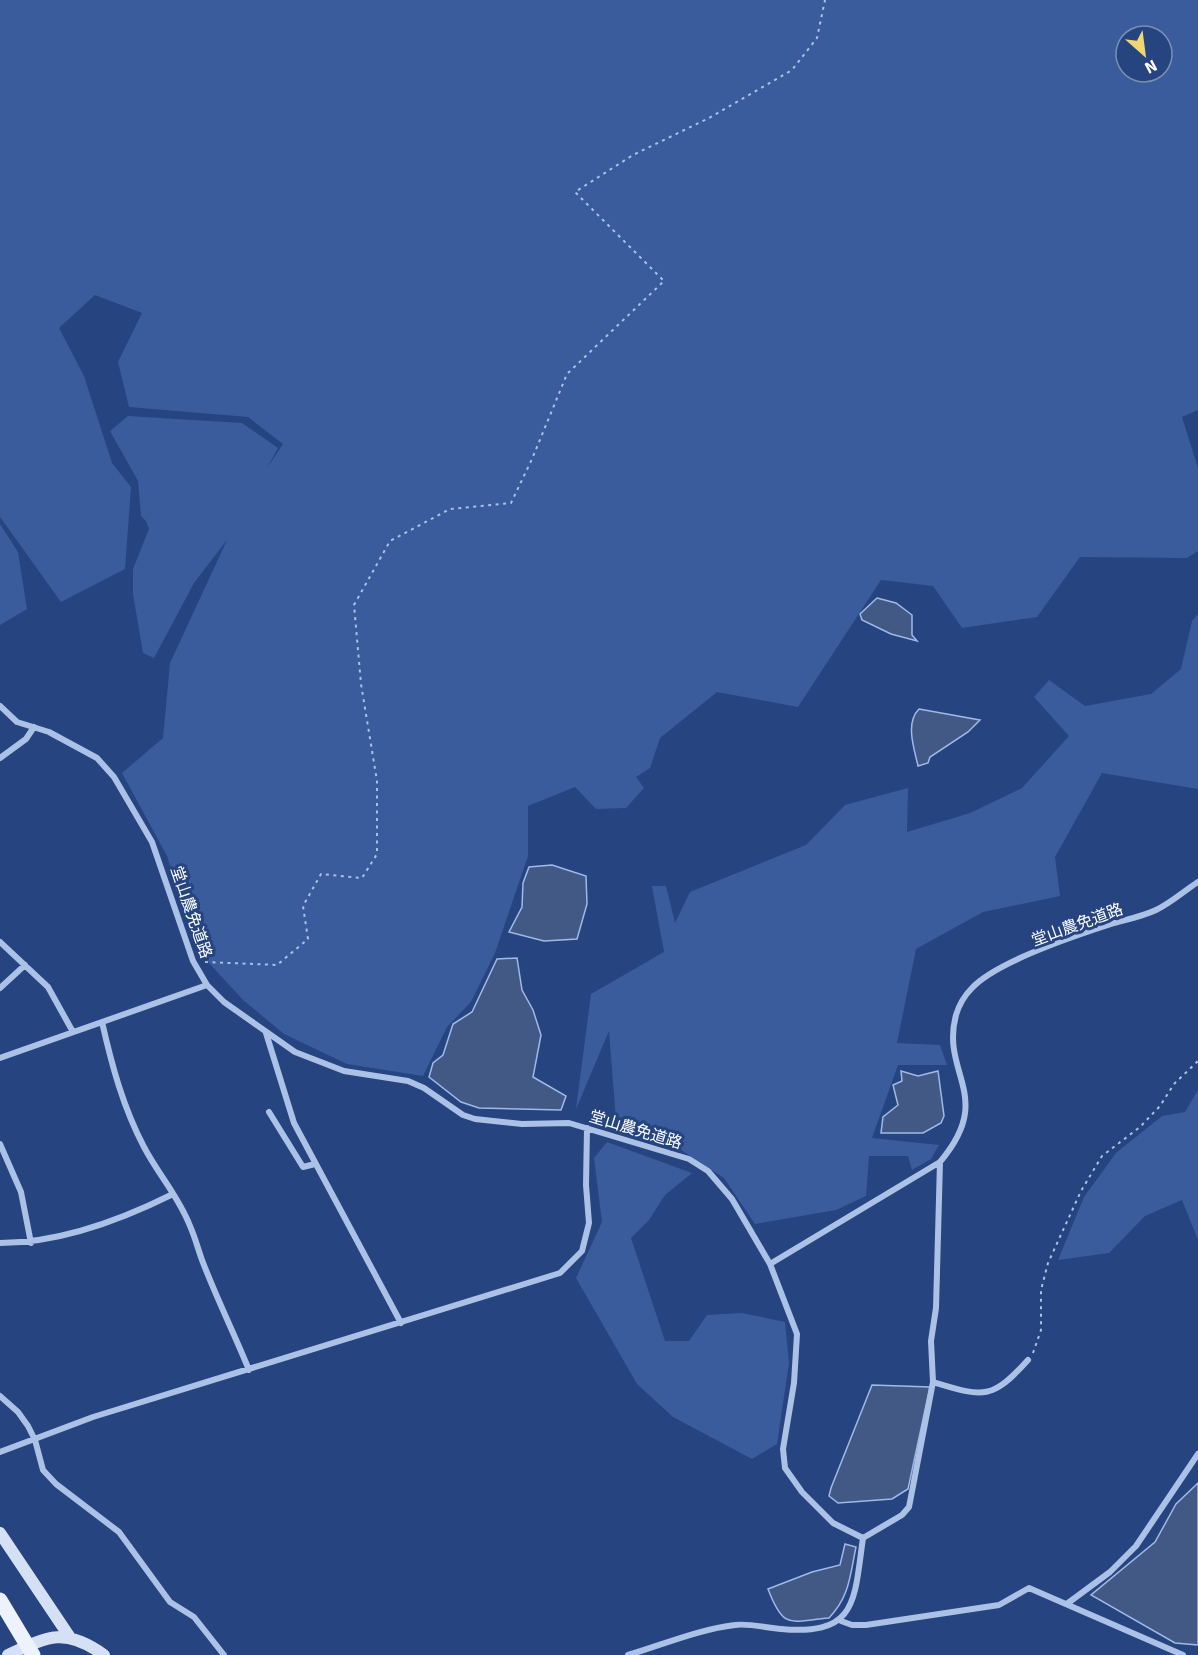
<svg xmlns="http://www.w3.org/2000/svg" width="1198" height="1655" font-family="Signika,'Noto Sans JP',sans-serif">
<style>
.green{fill:#3a5c9d;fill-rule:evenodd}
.water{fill:#435985;stroke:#a0bae7;stroke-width:1.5}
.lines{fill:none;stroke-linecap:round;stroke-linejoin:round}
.path{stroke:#acc1e6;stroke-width:2;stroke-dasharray:3 4.5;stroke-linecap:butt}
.street{stroke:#acc1e6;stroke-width:6}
.secondary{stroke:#d6e0f5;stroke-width:12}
.primary{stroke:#edf2fd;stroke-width:15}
.labels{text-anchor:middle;stroke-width:6;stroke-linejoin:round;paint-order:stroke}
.street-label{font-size:16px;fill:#fff;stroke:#254480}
</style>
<rect width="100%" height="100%" fill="#254480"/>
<!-- green -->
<path class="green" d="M0 0H1198V410L1182 417 1198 468V551L1187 558 1080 557 1037 617 962 628 933 586 881 580 798 707 717 692 660 738 650 768 636 777 644 788 626 808 596 809 575 787 528 806V856L495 953 471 1002 447 1027 423 1076 347 1064 284 1034 243 1000 197 950 167 856 122 773 163 738 170 663 227 540 194 583 154 658 143 653 133 594V569L149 529 146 521 141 516 138 481 110 431 128 416 242 423 278 448 267 468 283 444 248 417 129 407 118 362 142 313 95 295 59 328 84 376 112 463 131 487 125 569 61 602 0 517ZM1126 36H1162V72H1126Z
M0 524 18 552 27 609 0 625Z
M1198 614V789L1102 773 1055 857 1060 896 983 912 916 949 897 1043 940 1045 947 1065H898L872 1138 939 1145 931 1159 912 1170 908 1156H869L866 1196 836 1210 755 1224 724 1178 681 1150 617 1133 609 1031 576 1109 591 994 664 952 652 886H666L675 923 690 892 806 845 845 805 908 788 907 832 970 813 1022 788 1069 736 1034 697 1049 680 1085 706 1151 694 1181 669 1192 621Z
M1198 1090V1240L1182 1200 1145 1216 1109 1253 1058 1260 1084 1197 1116 1153 1162 1116 1185 1112Z
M607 1142 692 1173 665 1195 649 1220 631 1238 665 1341H689L707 1315 742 1313 785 1322 789 1363 777 1444 752 1459 673 1417 637 1384 576 1278 602 1222 594 1158Z"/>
<!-- water -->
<path class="water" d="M877 598 896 603 912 615V635L917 641 891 634 862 620 860 614Z
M919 709 980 720 968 732 930 757 928 763 918 766C914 748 905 723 919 709Z
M552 865 586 876 587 904 577 939 544 941 509 932 522 907 523 883 529 867Z
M517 958 522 990 533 1010 541 1035 533 1077 566 1096 561 1110 479 1108 461 1102 429 1077 433 1063 443 1055 453 1024 472 1012 497 959Z
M901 1071 918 1076 938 1071 944 1116 941 1123 923 1133H881L883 1117 898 1105 893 1085 902 1081Z
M872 1385 930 1387 908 1489 892 1499 838 1503 829 1496 831 1488Z
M1198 1483V1645L1175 1643 1091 1595 1155 1542 1176 1504Z
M845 1544 856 1547C850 1575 850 1596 829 1618 790 1621 784 1631 768 1589L812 1572 840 1565Z"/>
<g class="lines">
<!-- path -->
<path class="path" d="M205 962 277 965 308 939 303 906 321 874 362 878 377 854V781L361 684 354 605 390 541 450 509 511 503 532 459 567 374 664 281 575 192 633 155 709 118 792 70 817 38 825 0
M1033 1353 1041 1330V1290L1048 1263 1081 1191 1102 1156 1140 1127 1160 1106 1174 1084 1198 1061"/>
<!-- street -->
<path class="street" d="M0 706 17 722 49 732 97 758 114 777 152 842 193 961 207 985 224 1002 295 1052 344 1071 408 1081 424 1088 463 1115 475 1119 522 1124 569 1123 689 1159 708 1171 732 1199 770 1264 940 1162C996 1096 940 1074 956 1015 959 1005 965 995 972 988 996 962 1074 936 1108 925 1124 920 1141 917 1156 910 1171 903 1184 891 1198 882
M0 758 26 739 34 727
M0 942 48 987 73 1032
M0 988 25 965
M102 1022C112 1066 123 1107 144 1147 158 1174 179 1197 190 1226 195 1237 198 1249 202 1260 216 1297 234 1333 249 1370
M266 1033 294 1123 401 1323
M0 1058 207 985
M269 1112 303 1167 315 1164
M0 1144 21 1192 31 1243
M0 1243C59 1243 121 1220 173 1194
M770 1264 797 1334 794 1383 783 1449 785 1468 802 1492 833 1523 863 1538
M933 1382C983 1397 991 1401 1028 1360
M0 1396 18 1412 28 1426 35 1440 43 1470 56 1484 119 1532 170 1602 194 1617 224 1655
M0 1452 93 1417 560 1273 582 1251 589 1223 586 1185 587 1128
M1068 1603 1110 1572 1136 1546 1198 1454
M841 1621 852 1625H866L999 1605 1029 1588 1183 1655
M628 1655C662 1645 700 1629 735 1625 749 1623 767 1628 781 1629 858 1636 854 1600 863 1538L902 1515 909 1507 933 1382 931 1341 936 1308 940 1162"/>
<!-- secondary -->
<path class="secondary" d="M0 1533 69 1636
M8 1655C48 1636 65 1627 104 1655"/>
<!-- primary -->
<path class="primary" d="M0 1600 33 1655"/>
</g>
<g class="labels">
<!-- street labels -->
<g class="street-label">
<text transform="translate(192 912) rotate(71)" y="6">堂山農免道路</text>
<text transform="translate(1077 924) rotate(-20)" y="6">堂山農免道路</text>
<text transform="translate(636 1129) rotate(17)" y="6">堂山農免道路</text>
</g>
</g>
<!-- north arrow -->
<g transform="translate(1144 54) rotate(152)"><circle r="28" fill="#254480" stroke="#7c8fb3" stroke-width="1.5"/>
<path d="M0-4.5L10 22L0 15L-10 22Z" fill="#efd771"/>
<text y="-9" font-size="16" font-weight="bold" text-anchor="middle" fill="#ffffff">N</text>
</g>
</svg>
